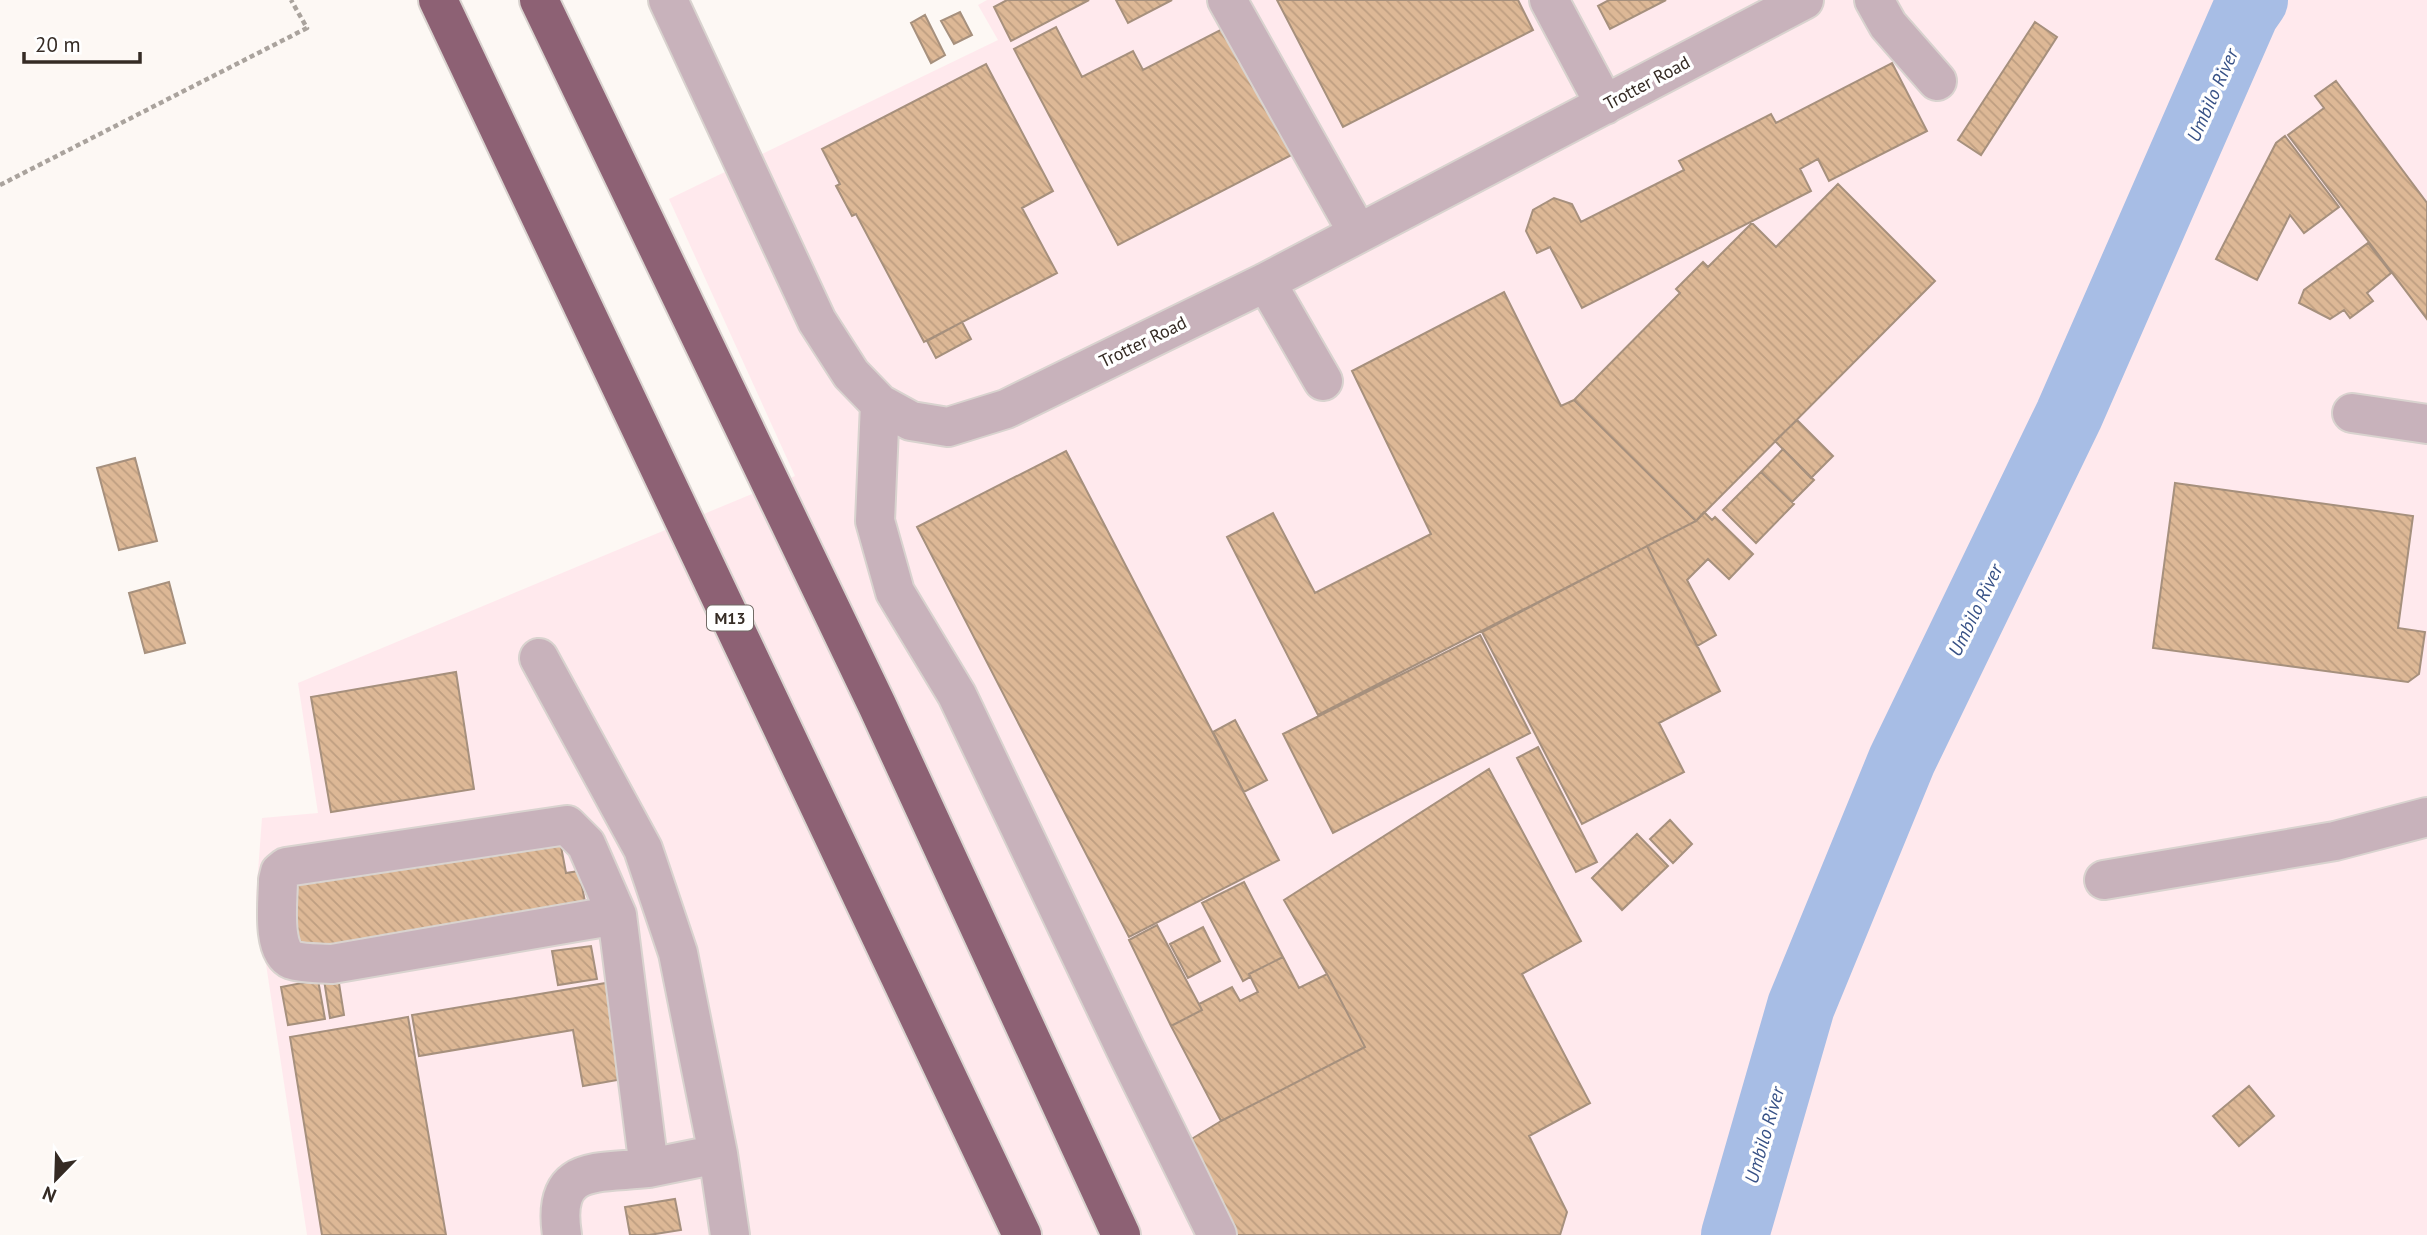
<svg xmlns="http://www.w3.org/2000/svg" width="2427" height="1235" font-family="'PT Sans',sans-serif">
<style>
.industrial{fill:#ffe9ed}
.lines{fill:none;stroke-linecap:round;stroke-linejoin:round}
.river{stroke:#a7bde5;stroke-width:68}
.building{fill:url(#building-back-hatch);stroke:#a6907d;stroke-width:2}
.minor-casing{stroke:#d9d3cf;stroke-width:42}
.highway-casing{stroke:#d9d3cf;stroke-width:42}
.path{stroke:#aaa39d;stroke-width:4.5;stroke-dasharray:5 3.5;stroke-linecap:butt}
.minor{stroke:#c8b2bb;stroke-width:38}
.highway{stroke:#8d6174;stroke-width:38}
.labels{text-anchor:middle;stroke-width:7;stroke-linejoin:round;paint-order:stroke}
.shield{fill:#fff;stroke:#726b66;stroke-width:2}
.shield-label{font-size:16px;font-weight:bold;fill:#352b24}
.street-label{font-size:18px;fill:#352b24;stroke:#fff}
.water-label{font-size:19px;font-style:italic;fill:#375186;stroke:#fff}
</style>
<defs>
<pattern id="building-back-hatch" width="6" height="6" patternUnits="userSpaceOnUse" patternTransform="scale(1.75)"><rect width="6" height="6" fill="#ddb896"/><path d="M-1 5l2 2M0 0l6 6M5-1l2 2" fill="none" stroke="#be9e81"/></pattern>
</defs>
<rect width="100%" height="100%" fill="#fdf8f4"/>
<!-- industrial -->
<path class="industrial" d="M987 0H2427V1235H307L256 898 262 818 318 813 298 683 795 476 669 199 998 40 978 5Z"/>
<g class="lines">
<!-- river -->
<path class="river" d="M1735 1235 1801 1006 1902 760 2069 415 2245 13 2254 0"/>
</g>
<!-- building -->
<path class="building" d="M1007 0H1089L1011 41 994 7Z
M1116 0H1172L1128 23Z
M1277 0H1518L1533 30 1343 127Z
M1609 0H1666L1610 29 1598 6Z
M960 12 972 35 954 44 941 21Z
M925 15 945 55 931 63 911 23Z
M2035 22 2057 37 1981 155 1958 140Z
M1234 23 1301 150 1118 245 1014 49 1056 27 1082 77 1133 51 1143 70Z
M1892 63 1927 131 1829 181 1818 159 1800 169 1811 191 1582 308 1550 247 1537 253 1526 231 1533 210 1554 198 1572 204 1581 222 1684 170 1679 161 1771 114 1776 123Z
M986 64 1053 191 1022 208 1057 273 924 342 856 214 852 216 836 186 840 184 822 149Z
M2336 81 2427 203V319L2288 135 2324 108 2315 96Z
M2285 136 2339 207 2304 233 2290 215 2257 280 2216 259 2276 143Z
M1838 184 1935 281 1696 521 1574 400 1680 293 1676 289 1703 262 1708 267 1752 223 1776 247Z
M2368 243 2391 273 2367 293 2373 301 2350 318 2344 310 2330 319 2299 303 2304 290Z
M1504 292 1561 406 1574 400 1696 521 1318 715 1227 537 1273 513 1315 593 1431 534 1352 371Z
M962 322 971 339 936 358 927 341Z
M1797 420 1833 456 1811 478 1775 441Z
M1783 449 1814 480 1792 502 1761 472Z
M1066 451 1279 860 1129 937 917 527Z
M135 458 157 541 119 550 97 468Z
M1761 472 1794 504 1756 543 1723 510Z
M2175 483 2413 516 2398 628 2425 632 2419 674 2408 682 2153 648Z
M1704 512 1712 520 1715 517 1753 554 1729 579 1708 559 1687 580 1716 635 1697 646 1647 546 1696 521Z
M1647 546 1720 691 1659 723 1684 772 1582 824 1482 632Z
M169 582 185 643 145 653 129 593Z
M1480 635 1530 733 1333 833 1283 734Z
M456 672 474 789 331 812 311 697Z
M1235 720 1267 780 1244 792 1213 732Z
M1538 747 1597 862 1576 872 1517 758Z
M1489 769 1581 941 1522 974 1590 1103 1529 1136 1567 1212 1560 1235H1226L1180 1146 1221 1121 1365 1047 1327 974 1284 900Z
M1670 820 1692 844 1673 863 1650 839Z
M1637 834 1668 866 1622 910 1592 878Z
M560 841 566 873 579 871 585 902 300 950 290 886Z
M1244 882 1283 957 1249 974 1250 977 1243 981 1202 903Z
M1157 925 1202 1010 1171 1026 1129 940Z
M1203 927 1220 961 1188 978 1170 944Z
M591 946 597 979 558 985 552 951Z
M1283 957 1299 988 1327 974 1365 1047 1221 1121 1171 1026 1202 1010 1199 1004 1232 987 1240 1001 1258 992 1249 974Z
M338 977 344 1015 330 1018 324 980Z
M318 980 325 1019 288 1025 281 987Z
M606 983 623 1079 583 1086 573 1030 419 1056 412 1015Z
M408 1017 446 1235H322L290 1037Z
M2249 1086 2274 1116 2239 1146 2213 1116Z
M675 1199 681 1230 649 1235H630L625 1207Z"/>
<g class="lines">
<!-- minor casing -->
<g class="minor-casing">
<path id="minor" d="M668 0 817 321 851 374 880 404 911 421 948 427 1006 409 1266 282 1804 0
M1227 0 1358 233
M1549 0 1605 105
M1874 0 1888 25 1937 81
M1266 282 1323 381
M880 404 875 521 895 592 957 695 1125 1048 1217 1235
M2352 413 2427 424
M539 658 643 849 678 953 718 1154 730 1235
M2104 880 2335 841 2427 817
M617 915 332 964C320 963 303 964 292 960 271 951 278 899 278 880L280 872 286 867 567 825 586 844 617 915 649 1168 718 1154
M562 1235C551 1163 597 1174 649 1168"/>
</g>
<!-- highway casing -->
<g class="highway-casing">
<path id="highway" d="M438 0 1022 1235
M539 0 877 705 1121 1235"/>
</g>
<!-- path -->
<path class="path" d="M0 185 307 28 291 0"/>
<!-- minor -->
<use href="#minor" class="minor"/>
<!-- highway -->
<use href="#highway" class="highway"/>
</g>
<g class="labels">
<!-- shield labels -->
<rect class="shield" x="707" y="605.5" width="46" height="25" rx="5"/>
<g class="shield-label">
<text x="730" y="624">M13</text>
</g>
<!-- street labels -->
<g class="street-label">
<text transform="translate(1647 83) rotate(-28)" y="6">Trotter Road</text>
<text transform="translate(1143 342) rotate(-26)" y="6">Trotter Road</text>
</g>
<!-- water labels -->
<g class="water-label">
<text transform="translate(2212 95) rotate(-66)" y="7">Umbilo River</text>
<text transform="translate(1975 610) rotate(-64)" y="7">Umbilo River</text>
<text transform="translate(1764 1135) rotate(-74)" y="7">Umbilo River</text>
</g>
</g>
<!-- north arrow -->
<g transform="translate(56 1179) rotate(203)" stroke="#ffffff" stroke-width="5" paint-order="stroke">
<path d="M0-5L12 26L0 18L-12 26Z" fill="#352b24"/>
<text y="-10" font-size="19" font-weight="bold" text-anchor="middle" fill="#352b24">N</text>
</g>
<!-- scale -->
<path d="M24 52v10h116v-10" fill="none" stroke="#352b24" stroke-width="3.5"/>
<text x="35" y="52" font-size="21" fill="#352b24" stroke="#ffffff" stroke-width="5" paint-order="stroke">20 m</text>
</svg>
